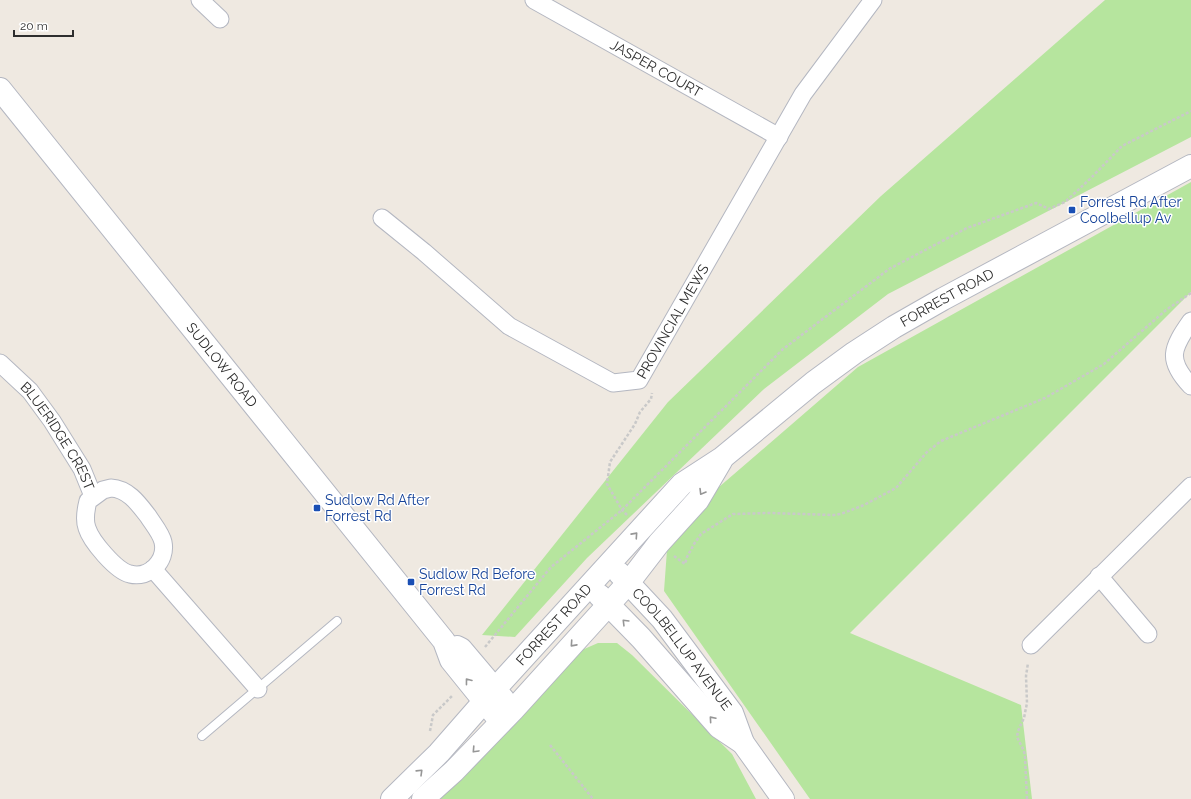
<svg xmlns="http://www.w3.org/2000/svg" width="1191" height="799" font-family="Raleway,sans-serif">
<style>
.green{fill:#b6e59e}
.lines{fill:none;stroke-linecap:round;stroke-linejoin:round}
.lane-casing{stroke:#b4b7c1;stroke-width:10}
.street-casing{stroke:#b4b7c1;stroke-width:19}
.secondary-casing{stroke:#b4b7c1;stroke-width:24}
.path{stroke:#c9c9c9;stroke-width:2.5;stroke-dasharray:3 2;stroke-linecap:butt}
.lane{stroke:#fff;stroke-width:8}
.street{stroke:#fff;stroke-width:17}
.secondary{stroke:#fff;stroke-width:22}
.oneway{stroke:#969696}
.transit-dot{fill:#1a4fb4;stroke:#fff;stroke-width:1.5}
.labels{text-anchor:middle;stroke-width:3;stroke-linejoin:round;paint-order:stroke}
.street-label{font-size:14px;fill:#2e2e2e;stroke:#fff}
.transit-label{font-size:14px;fill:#164399;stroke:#fff;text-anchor:start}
</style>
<rect width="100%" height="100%" fill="#efe9e1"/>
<!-- green -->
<path class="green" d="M1105 0H1191V137L888 294 764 389 587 558 515 637 482 635 668 402 881 196Z
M1191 182V292L850 633 1021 705 1032 799H810L664 591 667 550 719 487 858 367Z
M598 643H617L632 655 732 754 756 799H439L575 653Z"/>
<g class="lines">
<!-- lane casing -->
<g class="lane-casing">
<path id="lane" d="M202 736 337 621"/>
</g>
<!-- street casing -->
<g class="street-casing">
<g id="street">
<path d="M200 0 220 19"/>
<path id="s1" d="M534 0 779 137"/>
<path id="s2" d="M382 218 424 252 509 326 613 383 639 380 803 94 873 0"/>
<path d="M1191 321C1172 348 1166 360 1191 386"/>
<path id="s3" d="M0 363 30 391 52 421 82 469 93 496"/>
<path d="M111 488C128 489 138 503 148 516 153 524 161 533 163 542 167 561 149 579 130 574 116 571 91 541 87 528 84 520 86 509 88 501L103 490Z"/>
<path d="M153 569 258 689"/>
<path d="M1099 576 1148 634"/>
<path d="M1031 645 1191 486"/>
</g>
</g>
<!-- secondary casing -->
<g class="secondary-casing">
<g id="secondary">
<path id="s4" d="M0 89 444 641 451 660 501 722"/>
<path id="s5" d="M619 573 662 619 732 713 743 743 783 799"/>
<path d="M599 595 641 638 719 727 743 743"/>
<path d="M457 647 461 649 504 700"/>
<path id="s6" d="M392 799 439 753 495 689 682 484 722 458 813 383 854 353 894 327 943 299 1191 166"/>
<path d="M423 799 454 771 513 710 629 582 659 543 698 500 721 461"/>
</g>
</g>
<!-- path -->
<path class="path" d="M627 515 622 510 607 484 610 462 635 424 640 412 651 399 652 393
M674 556 685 564 687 557 694 544 701 534 733 514 770 513 834 515 841 514 864 505 896 488 927 452 941 441 1045 398 1104 364 1166 310 1191 293
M485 647 551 567 622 510 783 349 889 269 967 228 1036 203 1049 209 1065 202 1091 178 1122 146 1191 111
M430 731 433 715 453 695
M550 745 593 799
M1027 799 1025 757 1024 751 1017 737 1018 731 1024 718 1027 703 1026 676 1028 663"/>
<!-- lane -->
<use href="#lane" class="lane"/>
<!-- street -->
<use href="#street" class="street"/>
<!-- secondary -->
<use href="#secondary" class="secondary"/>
</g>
<!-- one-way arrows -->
<defs><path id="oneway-chevron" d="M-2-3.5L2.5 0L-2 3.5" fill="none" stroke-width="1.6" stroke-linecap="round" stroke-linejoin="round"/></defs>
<g class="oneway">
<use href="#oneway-chevron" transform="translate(702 492) rotate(121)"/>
<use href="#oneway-chevron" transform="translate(635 535) rotate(-48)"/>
<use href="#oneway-chevron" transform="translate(625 622) rotate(-135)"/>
<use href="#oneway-chevron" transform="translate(573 644) rotate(132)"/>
<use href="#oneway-chevron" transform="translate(468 681) rotate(-128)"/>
<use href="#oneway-chevron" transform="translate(712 719) rotate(-131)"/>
<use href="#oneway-chevron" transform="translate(475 750) rotate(133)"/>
<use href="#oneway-chevron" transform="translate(420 772) rotate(-44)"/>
</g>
<!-- markers -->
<g class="transit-dot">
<rect x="1068" y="206" width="8" height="8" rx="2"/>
<rect x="313" y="504" width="8" height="8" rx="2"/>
<rect x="407" y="578" width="8" height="8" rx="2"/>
</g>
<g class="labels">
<!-- street labels -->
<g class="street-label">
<text dy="5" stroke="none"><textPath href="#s1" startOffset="140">JASPER COURT</textPath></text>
<text dy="5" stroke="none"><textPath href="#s6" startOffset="753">FORREST ROAD</textPath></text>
<text dy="5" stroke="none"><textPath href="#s2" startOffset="379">PROVINCIAL MEWS</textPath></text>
<text dy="5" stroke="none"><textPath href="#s4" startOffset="354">SUDLOW ROAD</textPath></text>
<text dy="5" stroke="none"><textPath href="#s3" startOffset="94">BLUERIDGE CREST</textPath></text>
<text dy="5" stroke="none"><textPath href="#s6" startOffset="238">FORREST ROAD</textPath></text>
<text dy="5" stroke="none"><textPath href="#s5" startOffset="99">COOLBELLUP AVENUE</textPath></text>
</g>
<!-- transit labels -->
<g class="transit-label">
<text x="1080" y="207">Forrest Rd After<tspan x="1080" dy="16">Coolbellup Av</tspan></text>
<text x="325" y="505">Sudlow Rd After<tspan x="325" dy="16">Forrest Rd</tspan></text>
<text x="419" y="579">Sudlow Rd Before<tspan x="419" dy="16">Forrest Rd</tspan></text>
</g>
</g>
<!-- scale -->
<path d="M14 30v6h59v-6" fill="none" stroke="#2e2e2e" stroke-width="2"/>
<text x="20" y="30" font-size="12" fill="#2e2e2e" stroke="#ffffff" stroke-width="3" paint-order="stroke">20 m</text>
</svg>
